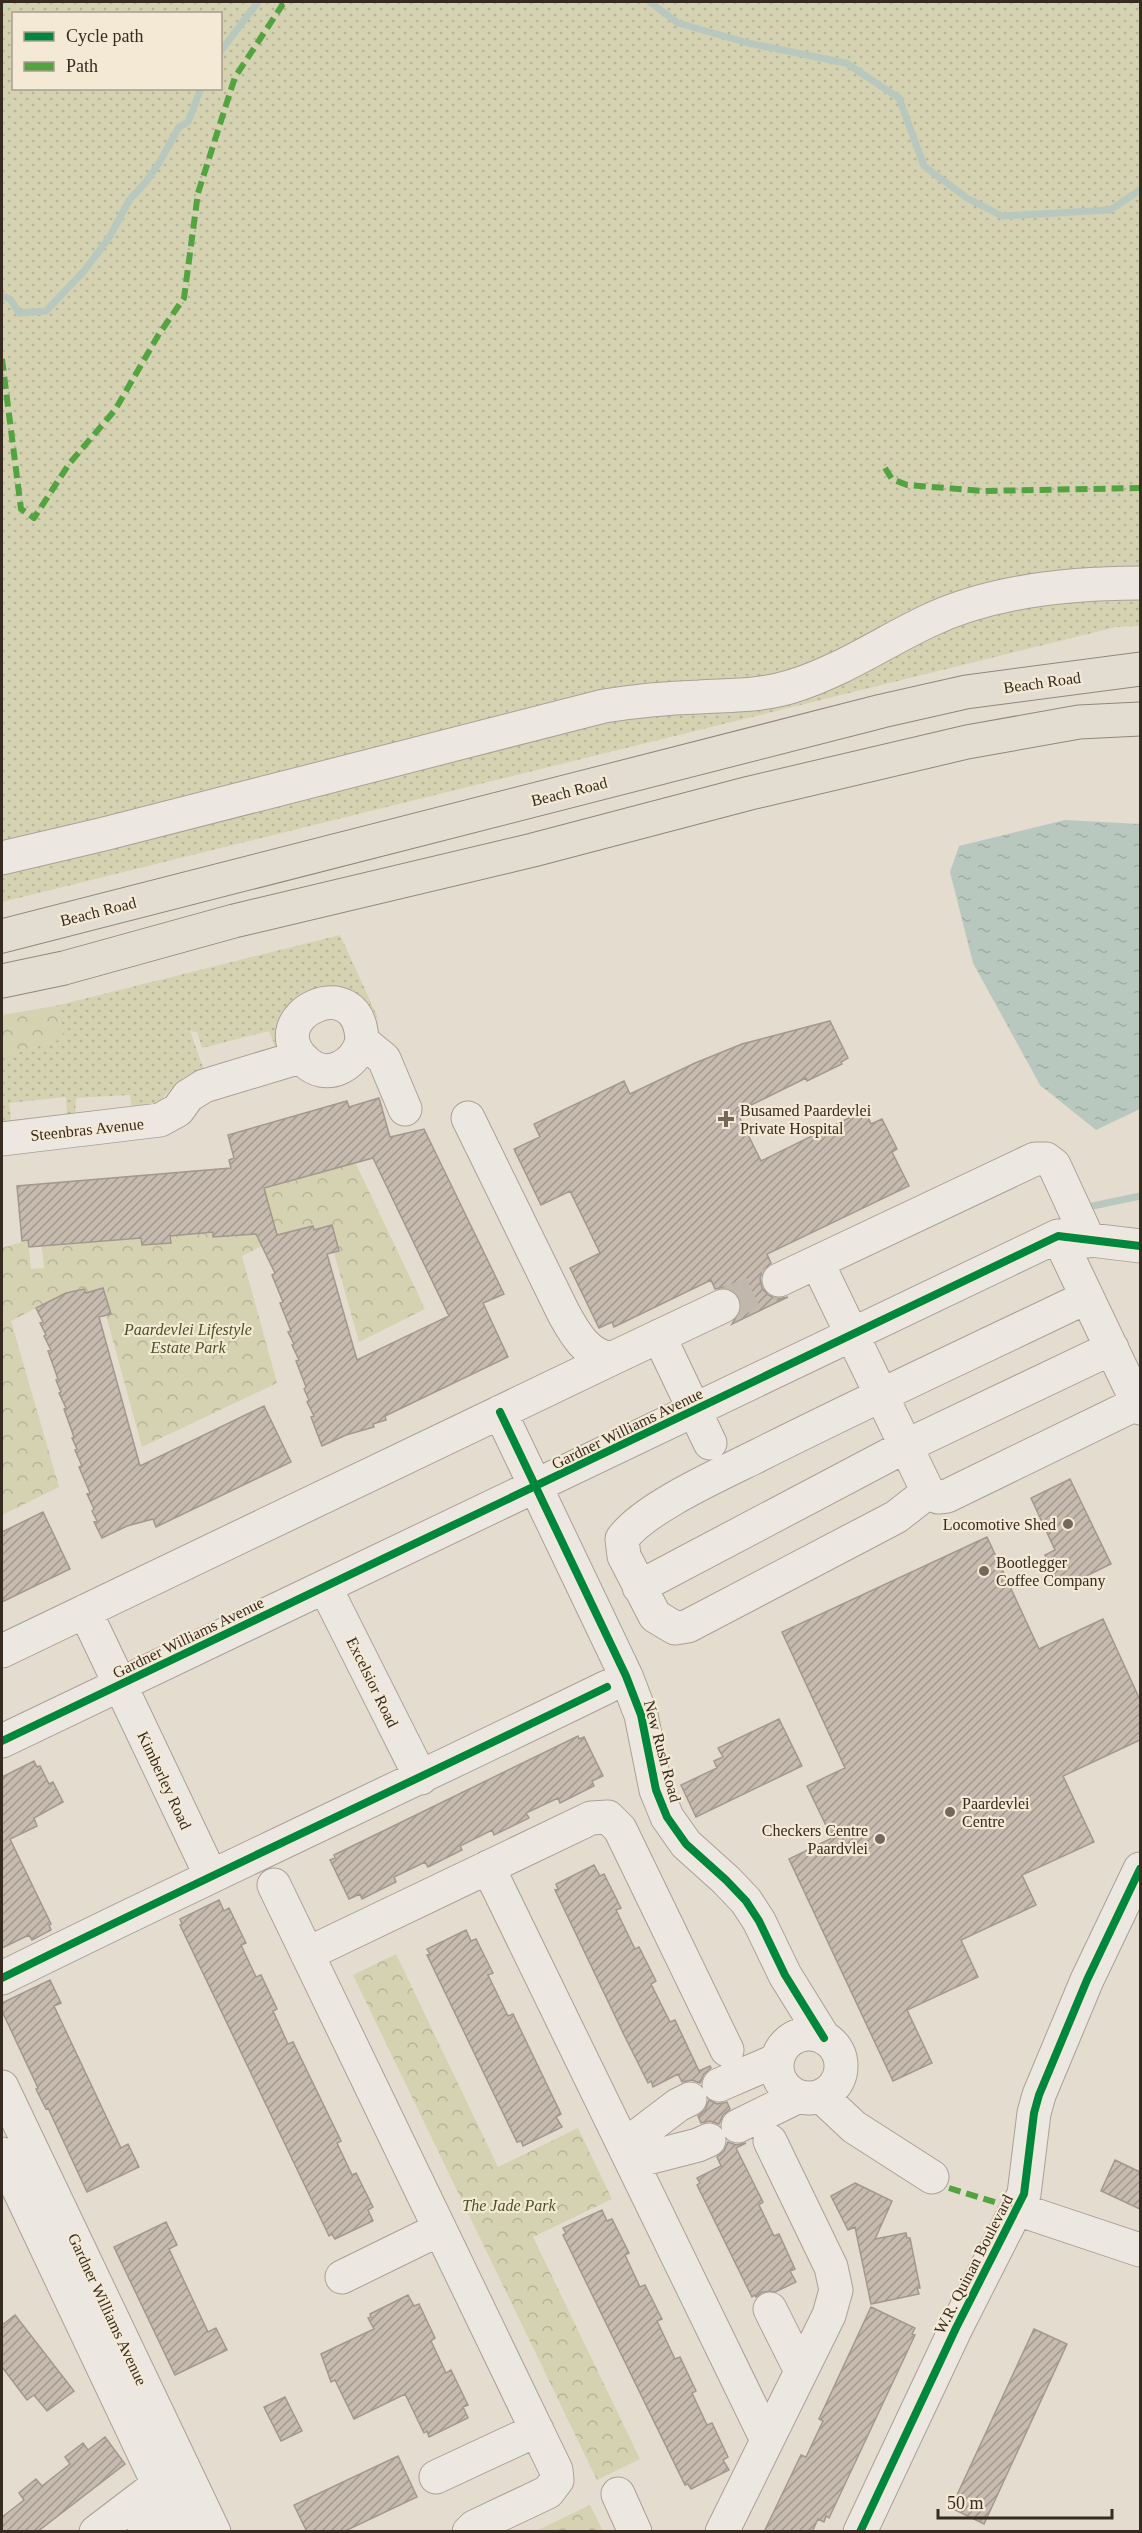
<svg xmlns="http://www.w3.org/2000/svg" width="1142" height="2533" font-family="Georgia,serif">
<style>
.grass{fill:url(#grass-dots);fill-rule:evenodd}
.park{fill:url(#park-crowns)}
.water{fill:url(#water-ripples)}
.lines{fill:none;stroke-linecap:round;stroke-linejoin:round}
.stream{stroke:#b9c8be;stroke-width:7}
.building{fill:url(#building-hatch);stroke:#a4988e;stroke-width:1.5;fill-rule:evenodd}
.minor-tunnel{stroke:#c1b8ab;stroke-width:33;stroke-dasharray:33 16;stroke-linecap:butt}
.minor-casing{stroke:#a9a197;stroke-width:35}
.major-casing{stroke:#8e877e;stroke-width:35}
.minor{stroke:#ece7e0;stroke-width:33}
.major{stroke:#e3ddd1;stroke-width:33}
.quiet{stroke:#53a441;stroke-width:6;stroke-dasharray:12 6;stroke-linecap:butt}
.cycleway-casing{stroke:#f4e9d5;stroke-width:11}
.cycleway{stroke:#00873e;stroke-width:8}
.poi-dot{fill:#74685d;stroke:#f4e9d5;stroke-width:2}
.labels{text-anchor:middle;stroke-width:4.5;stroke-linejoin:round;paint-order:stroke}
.street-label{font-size:16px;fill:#372a20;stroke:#f4e9d5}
.poi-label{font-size:16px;fill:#372a20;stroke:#f4e9d5;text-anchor:start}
.park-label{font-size:16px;font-style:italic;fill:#4a5227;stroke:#f4e9d5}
</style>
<defs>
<pattern id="grass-dots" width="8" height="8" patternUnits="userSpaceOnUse" patternTransform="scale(1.5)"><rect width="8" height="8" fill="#d4d2b1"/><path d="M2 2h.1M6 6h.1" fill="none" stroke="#b7b498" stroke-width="1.8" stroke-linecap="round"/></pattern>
<pattern id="park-crowns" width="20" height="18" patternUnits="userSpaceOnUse" patternTransform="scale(1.5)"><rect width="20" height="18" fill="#d4d2b1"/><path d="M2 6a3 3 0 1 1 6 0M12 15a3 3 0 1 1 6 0" fill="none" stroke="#b7b498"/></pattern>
<pattern id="water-ripples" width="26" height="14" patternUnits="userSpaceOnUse" patternTransform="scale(1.5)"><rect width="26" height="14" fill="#b9c8be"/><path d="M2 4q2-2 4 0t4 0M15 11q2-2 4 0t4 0" fill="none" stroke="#a0aca3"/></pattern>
<pattern id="building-hatch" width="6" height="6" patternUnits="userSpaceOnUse" patternTransform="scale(1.5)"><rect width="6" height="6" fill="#c7bbaf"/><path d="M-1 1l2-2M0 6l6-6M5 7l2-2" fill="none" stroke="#a2988e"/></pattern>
</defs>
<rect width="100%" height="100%" fill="#e4dcce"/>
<!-- grass -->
<path class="grass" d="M2 2H1140V626L1116 627 2 902ZM14 14H220V88H14Z
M340 935 379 1020 350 993 281 1040 276 1048 269 1031 202 1048 197 1032 190 1031 204 1070 171 1089 152 1109 132 1112 130 1095 76 1098 75 1116 67 1117 66 1097 9 1103 11 1119 2 1123V1057L65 1038 55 1006Z"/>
<!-- park -->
<path class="park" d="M55 1006 65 1038 2 1057V1015Z
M355 1162 425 1309 359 1342 334 1253 339 1251 332 1225 314 1230 312 1226 295 1230 242 1256 277 1383 142 1447 106 1315 110 1314 103 1288 86 1293 84 1289C58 1295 35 1309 11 1321L59 1487 2 1515V1248L28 1240 31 1269 44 1268 42 1246 141 1238 142 1245 171 1242 170 1236 213 1232 214 1237 237 1235 264 1188Z
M396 1954 498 2167 578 2128 612 2199 533 2237 640 2459 597 2480 353 1975Z
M590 2505 603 2531H536Z"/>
<!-- water -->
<path class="water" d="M1065 820 1140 824V1109L1096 1130 1040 1085 973 963 950 872 959 846Z"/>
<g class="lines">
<!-- stream -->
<path class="stream" d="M650 2 678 23 748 43 846 63 899 98 924 166 967 198 1002 216 1110 210 1140 190
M220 52 258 2
M2 296 10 299 19 313 46 311 85 270 110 236 130 199 146 182 159 163 179 127 188 122 201 88
M1088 1207 1140 1196"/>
</g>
<!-- building -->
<path class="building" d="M830 1021 848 1058 841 1062 842 1064 807 1081 806 1078 737 1112 761 1161 865 1110 871 1124 882 1119 897 1149 892 1152 909 1186 767 1254 771 1263 764 1269 760 1278 762 1288 768 1295 777 1299 788 1297 732 1324 742 1308 740 1297 734 1291 725 1287 715 1289 711 1280 614 1327 612 1322 599 1328 570 1268 600 1253 570 1191 541 1205 514 1149 540 1137 534 1124 624 1081 630 1094 695 1063 742 1044Z
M379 1098 390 1137 424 1129 504 1294 483 1303 508 1357 385 1416 386 1420 373 1424 374 1427 346 1435 322 1446 311 1417 314 1416 307 1402 309 1400 304 1389 306 1387 296 1361 299 1360 292 1345 294 1344 288 1332 291 1331 280 1303 283 1302 272 1275 275 1273 256 1234 213 1237V1232L170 1236 171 1243 142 1245 141 1238 29 1247 28 1240 22 1241 17 1186 231 1168 229 1160 234 1158 228 1135 347 1101 349 1107ZM373 1158 449 1316 357 1360 327 1254 339 1251 332 1225 314 1230 313 1226 277 1235 264 1188Z
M103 1288 111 1314 99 1317 140 1466 264 1406 291 1462 156 1527 153 1519 127 1526 102 1538 94 1522 97 1521 92 1511 94 1509 87 1494 90 1493 79 1467 82 1466 75 1450 77 1449 72 1438 74 1437 64 1409 66 1408 59 1393 61 1392 56 1380 58 1379 48 1351 51 1350 44 1336 46 1335 40 1323 43 1322 36 1308 66 1293 84 1289 86 1293Z
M1070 1479 1111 1564 1072 1583 1069 1578 1059 1584 1045 1555 1055 1550 1031 1498Z
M43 1512 70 1569 2 1602V1532Z
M987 1537 1039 1649 1103 1619 1140 1700V1740L1063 1776 1094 1842 1022 1875 1036 1905 961 1940 978 1977 907 2010 932 2063 893 2081 789 1859 832 1838 807 1786 845 1768 782 1632Z
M779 1719 802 1766 696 1817 681 1785 717 1768 714 1761 723 1757 718 1748Z
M578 1736 579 1739 584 1737 603 1776 592 1781 594 1786 560 1803 558 1798 526 1813 529 1818 494 1835 492 1830 460 1846 462 1850 428 1867 425 1862 394 1877 396 1882 362 1899 360 1894 349 1899 330 1860 335 1858 334 1855Z
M34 1761 37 1767 40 1766 49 1784 53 1782 63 1802 34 1818 37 1826 10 1839 51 1924 49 1925 51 1930 32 1940 29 1935 2 1948V1777Z
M594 1865 600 1876 604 1874 621 1908 616 1910 635 1949 639 1947 656 1981 651 1984 670 2022 675 2020 699 2071 710 2066 711 2068 704 2074 700 2083 692 2080 682 2082 678 2074 653 2087 651 2081 648 2083 625 2037 555 1890 558 1889 556 1884Z
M219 1900 224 1911 229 1908 246 1943 241 1945 256 1977 261 1975 277 2009 273 2011 288 2044 293 2042 341 2141 337 2143 352 2175 356 2173 373 2207 368 2210 373 2221 335 2239 332 2234 329 2236 180 1925 182 1924 180 1919Z
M466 1930 471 1941 476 1939 493 1973 488 1975 508 2016 513 2014 561 2114 556 2117 562 2127 523 2146 521 2141 517 2142 427 1955 430 1954 427 1949Z
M50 1980 61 2003 54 2006 121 2148 128 2144 139 2167 87 2192 48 2108 46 2109 36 2089 38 2088 2 2011V2003Z
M709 2100 717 2104 727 2102 730 2109 723 2115 719 2124 710 2121 701 2123 698 2116 705 2110Z
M728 2142 736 2145 746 2143 736 2148 763 2202 759 2205 774 2236 779 2234 795 2269 790 2271 796 2282 775 2292H762L756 2297 754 2295 752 2297 697 2185 700 2183 697 2178 721 2166 717 2157 724 2151Z
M1115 2160 1140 2172V2209L1101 2191Z
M855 2183 892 2201 875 2239 906 2233 907 2238H910L920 2288H917L919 2294 871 2304 855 2227 848 2230 831 2196Z
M602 2210 607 2221 612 2219 629 2253 625 2255 640 2287 645 2285 662 2319 657 2321 675 2359 680 2357 696 2391 692 2393 707 2425 712 2423 728 2457 723 2460 729 2470 691 2489 688 2484 685 2485 563 2235 566 2233 563 2228Z
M166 2222 177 2245 169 2249 208 2332 216 2328 227 2350 175 2375 114 2247Z
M408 2295 414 2306 419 2304 435 2338 431 2341 446 2373 451 2370 468 2405 463 2407 468 2418 429 2437 427 2431 424 2433 405 2394 354 2419 335 2380 331 2382 321 2354 374 2329 368 2318 371 2317 370 2314Z
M871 2307 915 2328 912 2334 915 2335 829 2518 826 2516 824 2522 818 2519 812 2532H764L801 2455 806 2457 823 2421 819 2419Z
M15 2315 74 2391 47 2411 34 2395 27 2400 2 2367V2325Z
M1034 2329 1067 2344 984 2524 951 2508Z
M285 2397 302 2431 281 2441 264 2407Z
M105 2437 125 2464 37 2532H2V2517L24 2500 19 2493 36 2479 42 2486 70 2464 65 2457 83 2443 88 2450Z
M398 2456 417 2497 343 2532H307L294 2505Z"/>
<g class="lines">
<!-- minor-tunnel -->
<path class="minor-tunnel" d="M723 1306 779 1280"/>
<!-- minor casing -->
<g class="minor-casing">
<path id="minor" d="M2 858 104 834 604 706C635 701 667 698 699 697 730 695 762 696 793 686 841 671 882 643 928 621 991 591 1071 583 1140 583
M362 1041C355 1066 326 1082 305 1061 257 1017 360 966 362 1041L384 1059 405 1109
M468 1118 564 1314C575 1334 587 1355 611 1359L723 1306
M2 1139 160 1120 178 1110 188 1096 204 1086 300 1057
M1058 1236 1140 1408
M817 1262 928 1492 938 1497 947 1496 1138 1403
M779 1280 1035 1159H1046L1054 1165 1089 1241
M659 1336 710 1443
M500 1412 626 1676 641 1715 656 1790 667 1817 686 1844 726 1880 746 1901 759 1921 785 1975 824 2038
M928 1492 896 1517 688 1626 675 1628 655 1616 624 1556 622 1539C644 1508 721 1474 757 1456 866 1401 977 1350 1087 1297
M325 1587 421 1778
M639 1587 906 1446 1112 1348
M85 1611 211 1876
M2 1651 611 1359
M2 1741 1058 1236 1140 1246
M488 1867 767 2440
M274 1885 556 2470 557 2480 548 2492 474 2527 469 2532
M307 1954 591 1818 608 1817 620 1829 727 2050
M2 1978C202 1879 406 1785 607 1687
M777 2066a32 32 0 1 1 64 0a32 32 0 1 1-64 0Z
M719 2085 777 2060
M2 2087 214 2532
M821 2096 854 2127 932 2177
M738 2126 797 2097
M624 2146 678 2105 690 2099
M2 2154 181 2532
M632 2162 698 2145 709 2140
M1017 2209 1140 2250
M342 2277 440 2229
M770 2309 801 2371
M436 2477 537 2430
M618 2494 635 2532
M96 2532 159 2484 178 2475
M144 2532 174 2516
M722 2532 829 2315 836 2290 831 2267 770 2141
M860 2532 956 2328 1024 2194 1034 2113 1039 2095 1087 1980 1140 1869"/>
</g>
<!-- major casing -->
<g class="major-casing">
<path id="major" d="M2 936 882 711 966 692 1140 669
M2 981 64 968 234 921 533 850 750 793 967 742 1079 722 1140 719"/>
</g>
<!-- minor -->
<use href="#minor" class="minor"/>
<!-- major -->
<use href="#major" class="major"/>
<!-- quiet -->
<path class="quiet" d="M2 359 21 509 34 518 69 464 115 410 159 334 184 298 198 193 235 77 283 4 288 2
M885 468 892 479 907 485 984 491 1140 488
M949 2188 1017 2209"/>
<!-- cycleway casing -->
<g class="cycleway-casing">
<path id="cycleway" d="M500 1412 626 1676 641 1715 656 1790 667 1817 686 1844 726 1880 746 1901 759 1921 785 1975 824 2038
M2 1741 1058 1236 1140 1246
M2 1978C202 1879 406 1785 607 1687
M860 2532 956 2328 1024 2194 1034 2113 1039 2095 1087 1980 1140 1869"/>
</g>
<!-- cycleway -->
<use href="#cycleway" class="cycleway"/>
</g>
<!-- markers -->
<g class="poi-dot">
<path d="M723 1110h6v6h6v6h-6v6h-6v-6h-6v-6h6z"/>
<circle cx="1068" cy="1524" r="6"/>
<circle cx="984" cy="1571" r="6"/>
<circle cx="950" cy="1812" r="6"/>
<circle cx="880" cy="1839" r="6"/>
</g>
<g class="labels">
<!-- street labels -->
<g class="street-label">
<text transform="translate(1042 682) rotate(-8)" y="6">Beach Road</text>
<text transform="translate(569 791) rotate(-14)" y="6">Beach Road</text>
<text transform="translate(98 911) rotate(-14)" y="6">Beach Road</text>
<text transform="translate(87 1129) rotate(-6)" y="6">Steenbras Avenue</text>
<text transform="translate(627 1428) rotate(-26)" y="6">Gardner Williams Avenue</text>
<text transform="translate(188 1637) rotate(-26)" y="6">Gardner Williams Avenue</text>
<text transform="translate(373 1682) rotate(64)" y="6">Excelsior Road</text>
<text transform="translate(663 1751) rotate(75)" y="6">New Rush Road</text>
<text transform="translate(165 1780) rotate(65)" y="6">Kimberley Road</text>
<text transform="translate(973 2264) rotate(-63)" y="6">W.R. Quinan Boulevard</text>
<text transform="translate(108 2309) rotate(65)" y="6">Gardner Williams Avenue</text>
</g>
<!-- poi labels -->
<g class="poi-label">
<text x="740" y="1116">Busamed Paardevlei<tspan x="740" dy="18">Private Hospital</tspan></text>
<text x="1056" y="1530" text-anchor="end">Locomotive Shed</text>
<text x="996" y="1568">Bootlegger<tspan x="996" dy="18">Coffee Company</tspan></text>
<text x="962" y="1809">Paardevlei<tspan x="962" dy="18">Centre</tspan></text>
<text x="868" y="1836" text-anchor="end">Checkers Centre<tspan x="868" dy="18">Paardvlei</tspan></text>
</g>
<!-- park labels -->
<g class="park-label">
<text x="188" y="1335">Paardevlei Lifestyle<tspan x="188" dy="18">Estate Park</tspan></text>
<text x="509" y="2211">The Jade Park</text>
</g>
</g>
<!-- border -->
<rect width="1142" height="2533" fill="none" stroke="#372a20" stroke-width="6"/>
<!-- legend -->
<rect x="12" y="12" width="210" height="78" fill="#f4e9d5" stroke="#a89d8d" stroke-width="1.5"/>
<rect x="24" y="32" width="30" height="9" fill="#00873e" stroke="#a89d8d" stroke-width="1.5"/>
<text x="66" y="42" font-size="18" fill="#372a20">Cycle path</text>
<rect x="24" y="62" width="30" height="9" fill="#53a441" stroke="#a89d8d" stroke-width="1.5"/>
<text x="66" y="72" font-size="18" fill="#372a20">Path</text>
<!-- scale -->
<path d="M938 2509v9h174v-9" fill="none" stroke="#372a20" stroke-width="3"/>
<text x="947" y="2509" font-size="18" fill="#372a20" stroke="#f4e9d5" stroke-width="4.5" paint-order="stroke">50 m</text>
</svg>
